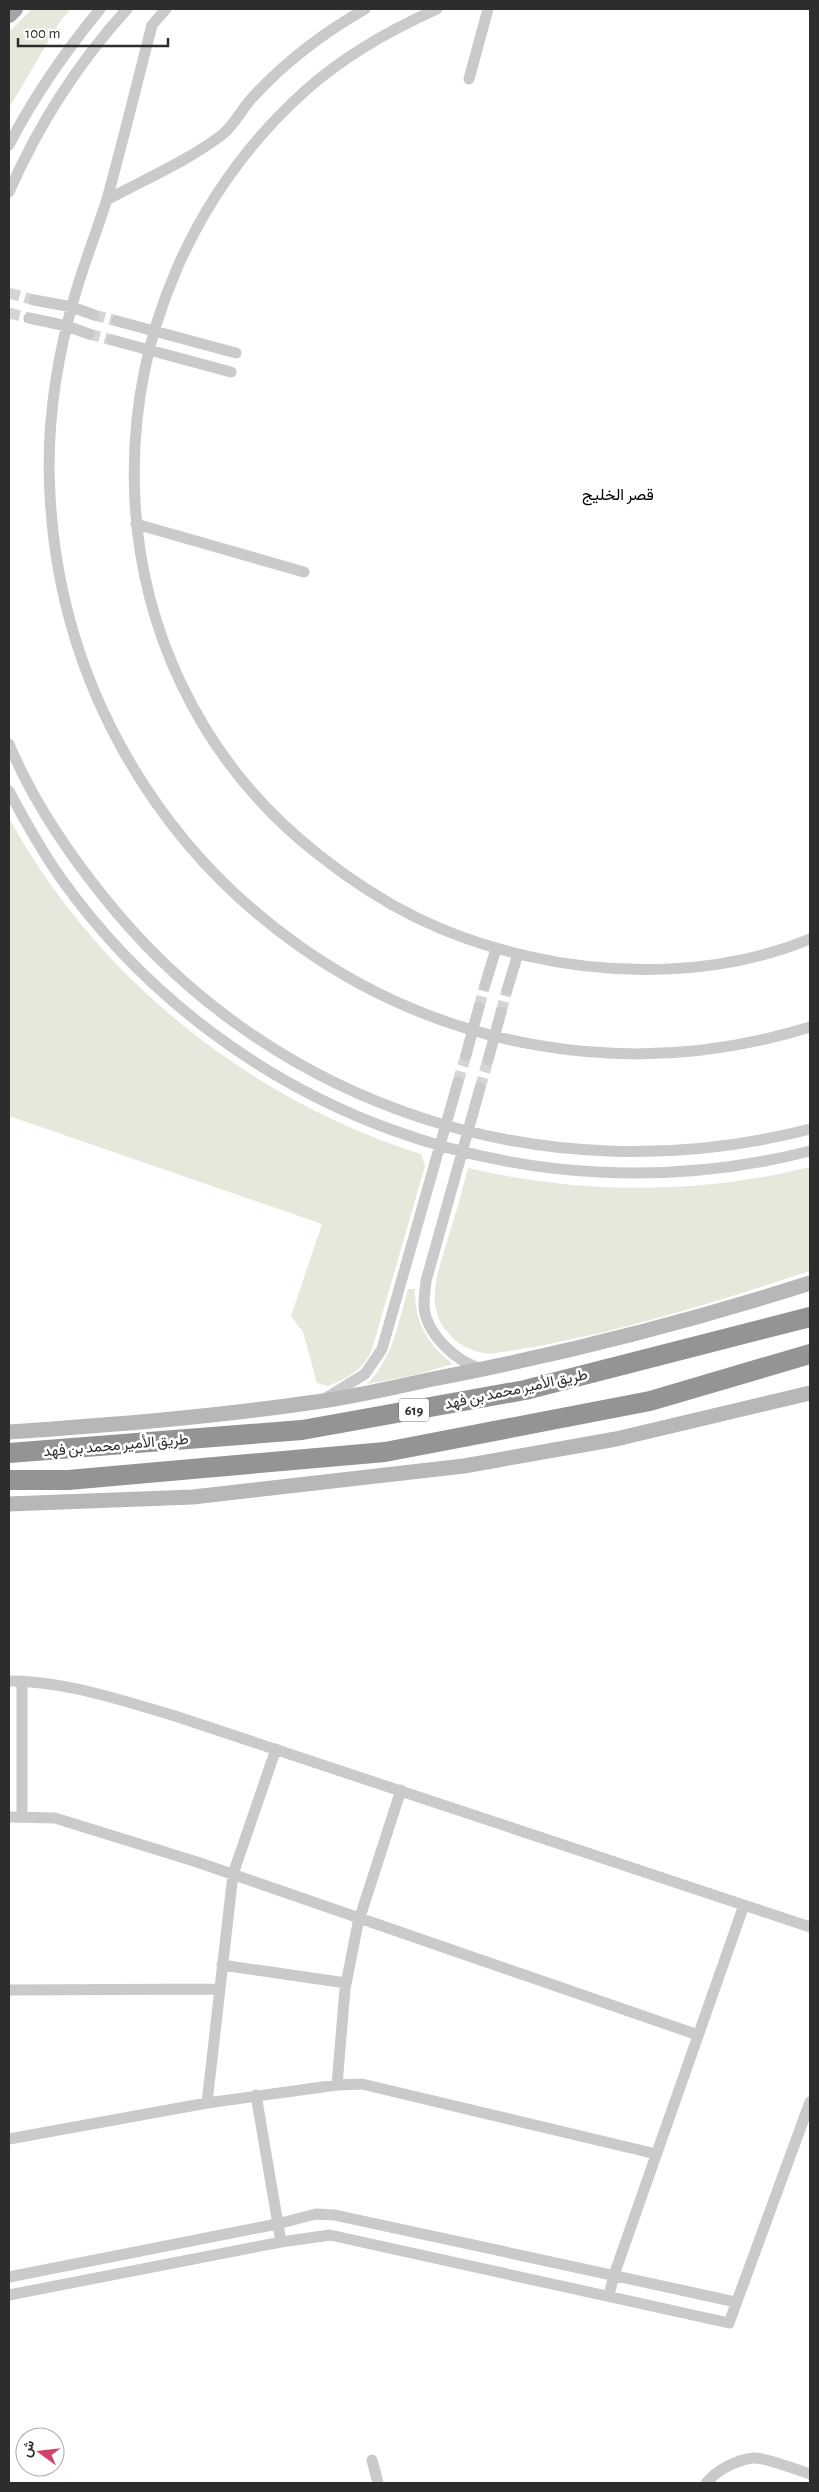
<svg xmlns="http://www.w3.org/2000/svg" width="819" height="2492" font-family="'Alegreya Sans',Vazirmatn,sans-serif">
<style>
.green{fill:#e5e9dc}
.lines{fill:none;stroke-linecap:round;stroke-linejoin:round}
.minor-tunnel{stroke:#d5d5d5;stroke-width:11;stroke-dasharray:11 5.5;stroke-linecap:butt}
.minor{stroke:#cacaca;stroke-width:11}
.secondary{stroke:#b7b7b7;stroke-width:15}
.primary{stroke:#a5a5a5;stroke-width:16}
.motorway{stroke:#949494;stroke-width:20}
.labels{text-anchor:middle;stroke-width:5;stroke-linejoin:round;paint-order:stroke}
.shield{fill:#fff;stroke:#6c6c6c;stroke-width:1}
.shield-label{font-size:14px;font-weight:bold;fill:#2d2d2d}
.street-label{font-size:15px;fill:#2d2d2d;stroke:#fff}
.neighbourhood-label{font-size:16px;fill:#000;stroke:#fff}
</style>
<rect width="100%" height="100%" fill="#fff"/>
<!-- green -->
<path class="green" d="M32 9H71L61 20 9 108V32Z
M9 818C96 977 248 1099 421 1154L425 1166 373 1346C365 1369 350 1377 328 1386L317 1383 303 1332 291 1316 322 1224 9 1116Z
M810 1167V1271C706 1305 599 1339 489 1354 474 1352 459 1346 449 1334 422 1306 440 1267 449 1235 456 1213 462 1191 468 1168 581 1194 698 1195 810 1167Z
M408 1289H415C415 1324 426 1342 453 1364L415 1375 367 1384C393 1358 398 1324 408 1289Z"/>
<g class="lines">
<!-- minor-tunnel -->
<path class="minor-tunnel" d="M9 293 34 300
M9 313 29 318
M94 315 117 321
M89 334 112 340
M479 1007 485 985
M501 1012 507 990
M458 1082 466 1055
M480 1088 488 1060"/>
<!-- minor -->
<path class="minor" d="M166 9 152 25C137 83 123 141 107 199 97 231 84 263 75 295 56 360 46 427 50 495 70 877 445 1141 810 1027
M437 9C390 30 344 56 305 91 77 296 73 663 319 855 383 906 447 938 527 956 618 977 723 975 810 939
M469 79 488 9
M9 145C34 96 65 52 100 9
M9 192C38 126 79 62 127 9
M107 200C145 179 188 161 223 134 234 125 242 109 252 98 285 62 323 33 365 9
M34 300 72 307 94 315
M29 318 67 326 89 334
M117 321 236 353
M112 340 231 372
M136 524 304 572
M9 744C32 799 66 850 103 896 272 1109 548 1197 810 1129
M9 791C25 821 41 850 60 877 229 1115 529 1223 810 1151
M485 985 496 949
M507 990 518 954
M466 1055 479 1007
M488 1060 501 1012
M480 1088 426 1281C425 1289 424 1297 424 1305 425 1333 456 1362 482 1369
M326 1398 365 1374 382 1349 458 1082
M9 1681C66 1681 120 1700 175 1716L810 1927
M9 1817 55 1818 197 1862 698 2035
M22 1817V1681
M222 1965 346 1983
M9 1990 219 1989
M337 2085 345 1989 358 1923 401 1790
M256 2095 281 2242
M207 2103 233 1874 276 1749
M9 2139 207 2103 337 2085 362 2084 656 2154
M9 2277 277 2224 316 2214 335 2215 736 2302
M9 2295 281 2242 330 2235 729 2323 810 2102
M609 2295 614 2275 744 1905
M372 2460 378 2483
M706 2483C717 2470 736 2460 753 2458 765 2457 797 2470 810 2474"/>
<!-- secondary -->
<path class="secondary" d="M9 1432C111 1425 213 1417 315 1402 353 1397 391 1388 428 1380 558 1355 685 1323 810 1283
M9 1504 193 1497 464 1466 616 1439 810 1393"/>
<!-- primary -->
<path class="primary" d="M9 15 15 9"/>
<!-- motorway -->
<path class="motorway" d="M9 1453 302 1430 525 1390 810 1317
M9 1480H68L385 1452 650 1401 810 1354"/>
</g>
<g class="labels">
<!-- shield labels -->
<rect class="shield" x="399" y="1398.5" width="30" height="23" rx="4"/>
<g class="shield-label">
<text x="414" y="1415">619</text>
</g>
<!-- street labels -->
<g class="street-label">
<text transform="translate(516 1389) rotate(-12)" y="5">طريق الأمير محمد بن فهد</text>
<text transform="translate(116 1445) rotate(-5)" y="5">طريق الأمير محمد بن فهد</text>
</g>
<!-- neighbourhood labels -->
<g class="neighbourhood-label">
<text x="618" y="500">قصر الخليج</text>
</g>
</g>
<!-- border -->
<rect width="819" height="2492" fill="none" stroke="#2d2d2d" stroke-width="20"/>
<!-- north arrow -->
<g transform="translate(40 2452) rotate(285)"><circle r="24" fill="#ffffff" stroke="#ababab"/>
<path d="M0-4L9 19L0 12L-9 19Z" fill="#d24167"/>
<text y="-8" font-size="14" font-weight="bold" text-anchor="middle" fill="#2d2d2d">ش</text>
</g>
<!-- scale -->
<path d="M18 38v8h150v-8" fill="none" stroke="#2d2d2d" stroke-width="2.5"/>
<text x="25" y="38" font-size="15" fill="#2d2d2d" stroke="#ffffff" stroke-width="4" paint-order="stroke">100 m</text>
</svg>
